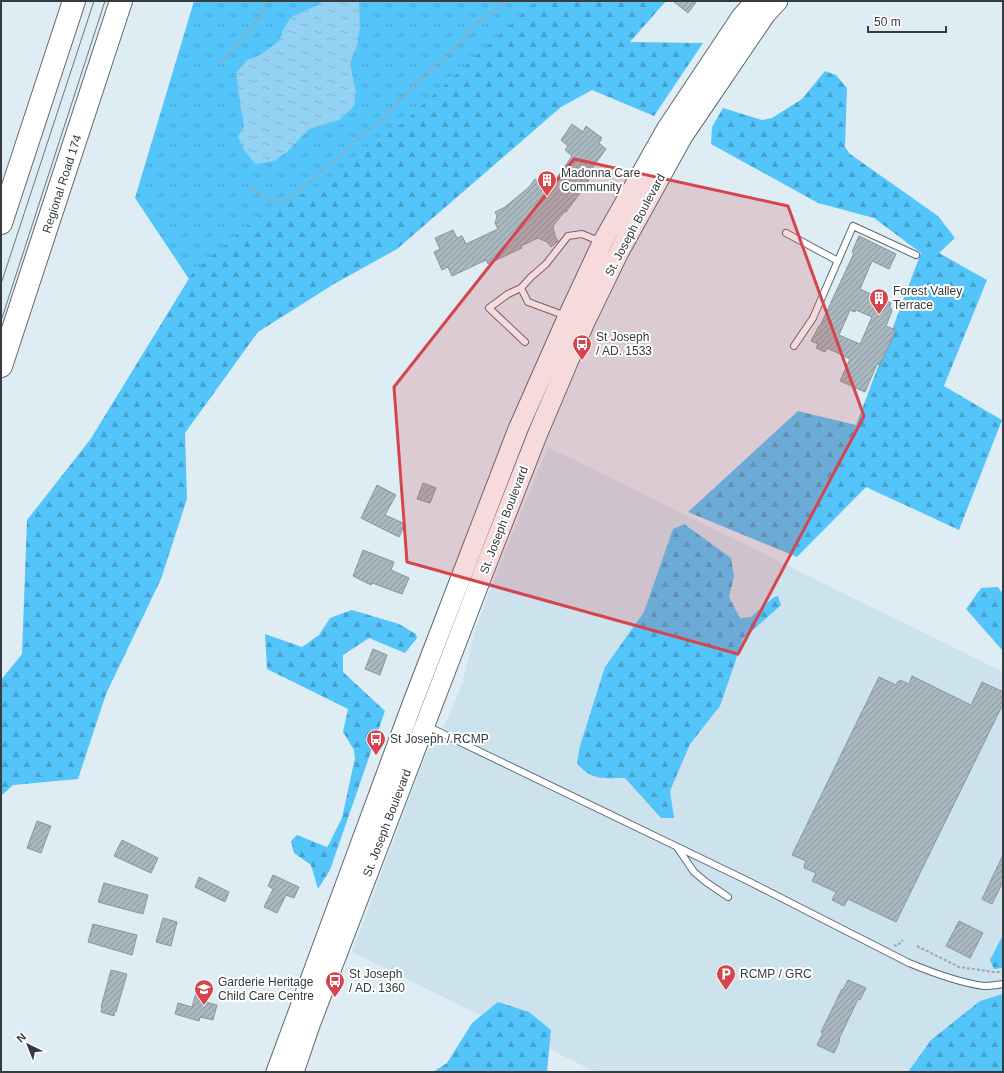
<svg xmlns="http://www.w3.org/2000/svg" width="1004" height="1073" font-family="Helvetica,sans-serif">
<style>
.built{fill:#cce2ed}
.grass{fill:url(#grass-tufts)}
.forest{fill:url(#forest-firs)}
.water{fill:url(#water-ripples)}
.building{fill:url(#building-hatch);stroke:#89969d;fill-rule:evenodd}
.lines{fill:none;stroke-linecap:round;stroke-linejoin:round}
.service-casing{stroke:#5e6a71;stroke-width:8}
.primary-casing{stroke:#5e6a71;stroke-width:21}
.motorway-casing{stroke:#5e6a71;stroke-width:24}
.path{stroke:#9da8ae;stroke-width:2;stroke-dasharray:3 2;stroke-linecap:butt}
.service{stroke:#fff;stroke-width:6}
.primary{stroke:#fff;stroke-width:19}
.motorway{stroke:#fff;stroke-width:22}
.tram{stroke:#6e777b;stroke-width:1}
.marked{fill:#d6454d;fill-opacity:0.2;stroke:#d6454d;stroke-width:3;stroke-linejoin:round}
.labels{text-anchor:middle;stroke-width:4;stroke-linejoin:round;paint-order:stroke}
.poi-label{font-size:12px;fill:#353b3e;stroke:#fff;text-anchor:start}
.street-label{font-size:12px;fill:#353b3e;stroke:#fff}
</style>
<defs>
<pattern id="grass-tufts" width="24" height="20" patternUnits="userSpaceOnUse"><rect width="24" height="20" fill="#53c5fa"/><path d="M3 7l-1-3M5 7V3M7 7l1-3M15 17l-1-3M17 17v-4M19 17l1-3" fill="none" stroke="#46a1cc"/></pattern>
<pattern id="forest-firs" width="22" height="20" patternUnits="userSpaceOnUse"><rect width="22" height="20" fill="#53c5fa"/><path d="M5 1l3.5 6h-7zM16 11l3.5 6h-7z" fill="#46a1cc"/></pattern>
<pattern id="water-ripples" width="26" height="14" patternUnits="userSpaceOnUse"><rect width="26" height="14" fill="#94d2f3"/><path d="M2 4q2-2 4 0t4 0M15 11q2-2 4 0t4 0" fill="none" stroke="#80b5d1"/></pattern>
<pattern id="building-hatch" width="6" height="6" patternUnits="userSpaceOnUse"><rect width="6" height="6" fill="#a9b7be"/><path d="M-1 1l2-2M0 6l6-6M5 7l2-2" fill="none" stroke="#8a969c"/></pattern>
</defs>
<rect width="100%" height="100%" fill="#deedf4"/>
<!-- built -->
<path class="built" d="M548 447 1003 672V1072H596L352 952 426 754 448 719 463 681 476 627 498 570Z"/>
<!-- grass -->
<path class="grass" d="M194 1H574L199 294 135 198Z"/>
<!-- forest -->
<path class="forest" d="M537 1H666L630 42 703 43 654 116 592 90 561 107 397 249 334 284 258 332 185 433 187 499 161 579 106 694 78 779 13 785 1 796V680L22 654 27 520 90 440 193 272 260 216 326 182 407 119Z
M825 71 836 75 847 88 845 147 850 154 938 216 955 238 939 253 987 280 944 386 1002 420 959 530 866 487 797 557 688 512 798 411 856 425 921 253 874 218 818 203 711 144 712 127 723 108 762 120 772 118 802 99Z
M684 524 731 558 734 576 729 597 740 618 751 617 774 597 778 596 781 605 743 639 720 706 690 744 670 791 674 818H661L625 778C604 778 591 781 577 763L580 746 605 667 644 612 673 529Z
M998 587 1003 594V651L966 609 981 588Z
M352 610 399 624 416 634 417 638 405 653 369 638 343 655V672L385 711 330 870 318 889 311 865 294 853 291 841 297 835 327 847 329 844 342 818 355 758 354 750 343 732 348 709 267 669 265 634 302 647 319 635 330 618Z
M1003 935V968L994 969 990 960Z
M1003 994V1072H908L931 1040 980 1001Z
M498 1002 529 1012 551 1030 547 1072H433L447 1063 472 1023Z"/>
<!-- water -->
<path class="water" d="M321 1H359L360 27 357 45 350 63 356 92 354 106 339 120 309 129 287 152 274 161 255 164 244 150 238 137 244 126 241 109 236 73 247 60 260 55 279 41 283 30 291 17 318 5Z"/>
<!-- building -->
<path class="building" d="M673 1H697L688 13Z
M572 124 583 132 586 126 602 138 599 143 606 149 585 178 589 181 566 212 565 211 553 226 555 236 558 241 551 247 547 242 538 238 521 246 522 248 488 264 486 260 452 276 448 267 442 270 434 252 440 249 435 238 453 230 457 238 462 236 466 244 498 229 495 223 497 216 495 212 505 207 529 187 535 179 539 182 546 181 552 185 572 156 565 150 568 146 561 140Z
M859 236 896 254 889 269 872 261 860 289 891 303 890 306 892 311 886 326 896 330 880 365 877 364 865 392 840 381 850 359 827 348 825 352 816 348 818 344 811 341 819 326H820L854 253 852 252ZM850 310 855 312 856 310 872 317 860 344 839 335Z
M423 483 436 488 430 503 417 499Z
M377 485 396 495 385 515 405 524 399 537 361 518Z
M363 550 394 562 391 570 409 578 402 594 372 583 371 585 353 576Z
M373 649 387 655 380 675 365 669Z
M912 676 971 705 982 682 1003 692V704L896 922 848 899 844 906 832 900 836 892 812 881 816 873 804 868 805 866H804L806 861 792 855 879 677 896 685 898 681 900 682V680L909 684Z
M37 821 51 826 41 853 27 848Z
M122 840 158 858 151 873 114 856Z
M1003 855V882L992 904 982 899Z
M273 875 299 887 294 898 286 895 277 913 264 907 273 889 268 886Z
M199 877 229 892 225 902 195 887Z
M104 883 148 895 143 914 98 902Z
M163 918 177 922 171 946 156 942Z
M959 921 983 933 970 958 946 946Z
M93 924 137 935 132 955 88 942Z
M111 970 127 974 116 1012 115 1011 114 1016 101 1012 102 1008 101 1007Z
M848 980 866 988 860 1000 858 999 839 1039 840 1040 834 1053 817 1045 823 1033 821 1032 842 989 843 990Z
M196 993 206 995 205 1002 217 1005 213 1020 200 1017 199 1021 175 1014 178 1003 192 1007Z"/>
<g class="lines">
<!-- service casing -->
<g class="service-casing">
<path id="service" d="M786 233 838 261
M521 288 508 294 489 308 525 342
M566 316 528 302 521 288 531 277 546 264 568 236 582 234 601 242
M794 346 813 318 853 226 916 255
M427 726 748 881 909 963C931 972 960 983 984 986 990 986 997 985 1003 984
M677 847 694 872 706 882 728 897"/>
</g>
<!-- primary casing -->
<g class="primary-casing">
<path id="primary" d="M276 1072 411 707 518 429 568 316 602 243 667 128 741 17 755 1
M294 1072 310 1025 487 563 538 433 585 322 619 252 683 136 766 14 778 1"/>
</g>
<!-- motorway casing -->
<g class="motorway-casing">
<path id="motorway" d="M1 223 74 1
M1 366 121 1"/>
</g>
<!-- path -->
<path class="path" d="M221 63 259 19 268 1
M250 187 270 201 283 202 297 192 319 174 354 142 379 122 408 91 430 70 449 56 464 38 472 26 498 7 510 1
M894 945 897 946 903 940
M917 946 959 967 994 972H1003"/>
<!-- service -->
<use href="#service" class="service"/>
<!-- primary -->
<use href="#primary" class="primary"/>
<!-- motorway -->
<use href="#motorway" class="motorway"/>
<!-- tram -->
<path class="tram" d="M1 284 94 1
M1 321 105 1"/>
</g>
<!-- marked area -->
<path class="marked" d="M574 159 788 206 864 416 738 654 407 562 394 387Z"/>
<!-- icons -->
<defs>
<g id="building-pin" transform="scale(1)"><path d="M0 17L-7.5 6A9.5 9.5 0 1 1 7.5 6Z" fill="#d6454d" stroke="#fff"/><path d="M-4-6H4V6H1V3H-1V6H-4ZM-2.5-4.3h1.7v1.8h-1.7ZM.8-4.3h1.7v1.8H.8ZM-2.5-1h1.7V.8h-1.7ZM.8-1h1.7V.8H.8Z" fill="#fff"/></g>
<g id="bus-pin" transform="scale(1)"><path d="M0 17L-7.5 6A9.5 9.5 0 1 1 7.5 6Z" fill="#d6454d" stroke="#fff"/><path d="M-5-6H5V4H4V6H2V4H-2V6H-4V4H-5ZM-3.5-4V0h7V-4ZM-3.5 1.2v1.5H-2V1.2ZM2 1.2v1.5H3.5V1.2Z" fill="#fff"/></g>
<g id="parking-pin" transform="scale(1)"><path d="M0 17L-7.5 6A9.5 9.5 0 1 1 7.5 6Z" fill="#d6454d" stroke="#fff"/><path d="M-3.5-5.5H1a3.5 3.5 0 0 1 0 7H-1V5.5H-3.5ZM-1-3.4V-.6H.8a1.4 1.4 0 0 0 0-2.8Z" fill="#fff"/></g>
<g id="school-pin" transform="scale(1)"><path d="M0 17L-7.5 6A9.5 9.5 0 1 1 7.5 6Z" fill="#d6454d" stroke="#fff"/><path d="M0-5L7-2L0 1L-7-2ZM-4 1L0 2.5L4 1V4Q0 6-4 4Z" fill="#fff"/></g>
</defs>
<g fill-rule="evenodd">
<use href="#building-pin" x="547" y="180"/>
<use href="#building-pin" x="879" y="298"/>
<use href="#bus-pin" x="582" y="344"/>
<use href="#bus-pin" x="376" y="739"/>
<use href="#parking-pin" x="726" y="974"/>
<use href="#bus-pin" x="335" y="981"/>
<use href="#school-pin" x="204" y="989"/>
</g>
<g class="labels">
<!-- poi labels -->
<g class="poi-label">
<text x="561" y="177">Madonna Care<tspan x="561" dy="14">Community</tspan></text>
<text x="893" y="295">Forest Valley<tspan x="893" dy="14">Terrace</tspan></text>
<text x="596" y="341">St Joseph<tspan x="596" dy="14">/ AD. 1533</tspan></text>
<text x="390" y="743">St Joseph / RCMP</text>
<text x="349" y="978">St Joseph<tspan x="349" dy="14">/ AD. 1360</tspan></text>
<text x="740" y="978">RCMP / GRC</text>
<text x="218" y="986">Garderie Heritage<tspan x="218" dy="14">Child Care Centre</tspan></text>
</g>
<!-- street labels -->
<g class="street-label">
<text transform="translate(62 184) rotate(-72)" y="4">Regional Road 174</text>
<text transform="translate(635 225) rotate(-62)" y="4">St. Joseph Boulevard</text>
<text transform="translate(504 520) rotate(-69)" y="4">St. Joseph Boulevard</text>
<text transform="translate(387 823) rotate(-69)" y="4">St. Joseph Boulevard</text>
</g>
</g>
<!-- border -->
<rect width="1004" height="1073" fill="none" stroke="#353b3e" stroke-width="4"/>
<!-- north arrow -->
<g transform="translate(28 1045) rotate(317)" stroke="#ffffff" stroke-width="3" paint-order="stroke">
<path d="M0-3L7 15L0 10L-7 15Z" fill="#353b3e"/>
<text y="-6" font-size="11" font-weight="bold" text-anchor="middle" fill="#353b3e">N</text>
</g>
<!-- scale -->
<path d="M868 26v6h78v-6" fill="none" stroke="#353b3e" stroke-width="2"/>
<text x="874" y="26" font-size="12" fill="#353b3e" stroke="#ffffff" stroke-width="3" paint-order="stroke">50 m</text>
</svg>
